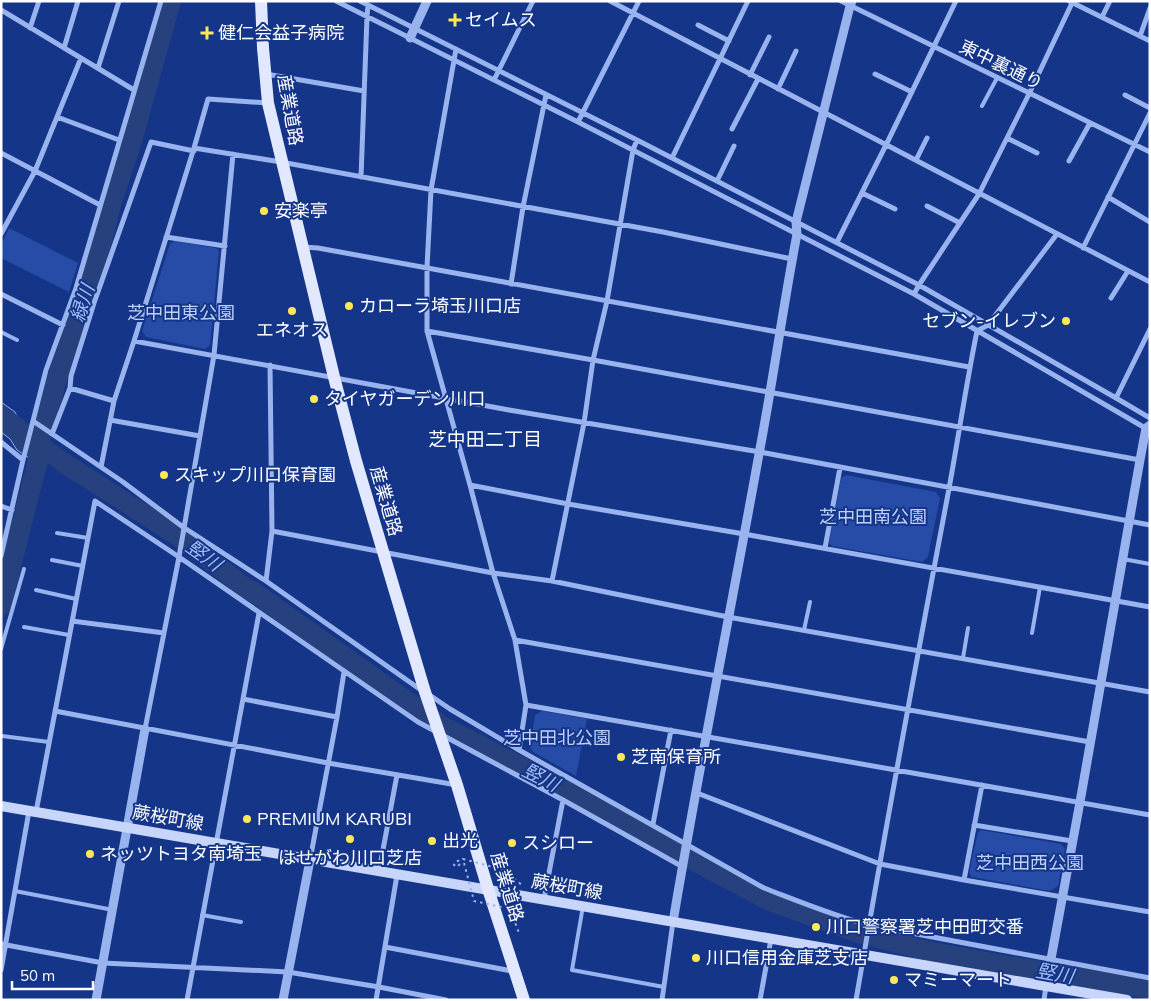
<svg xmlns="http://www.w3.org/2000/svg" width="1151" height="1001" font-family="Mulish,'Noto Sans JP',sans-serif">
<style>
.green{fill:#264ca7}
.water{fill:#27417e;stroke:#8babf3}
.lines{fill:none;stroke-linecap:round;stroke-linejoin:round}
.river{stroke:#27417e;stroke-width:20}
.path{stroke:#99b3ef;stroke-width:2;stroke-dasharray:2.5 4;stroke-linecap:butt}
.service{stroke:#99b3ef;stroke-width:4}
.minor{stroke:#99b3ef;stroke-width:5}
.tertiary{stroke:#99b3ef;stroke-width:9}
.secondary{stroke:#c7d5fb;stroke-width:10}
.primary{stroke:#e1e8ff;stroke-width:12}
.path-bridge{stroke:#99b3ef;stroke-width:2;stroke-dasharray:2.5 4;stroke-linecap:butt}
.poi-dot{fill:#ffe857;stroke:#143588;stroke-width:2}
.labels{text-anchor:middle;stroke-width:4;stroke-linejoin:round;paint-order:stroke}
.poi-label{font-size:18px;fill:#fff;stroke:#143588;text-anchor:start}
.street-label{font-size:18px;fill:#fff;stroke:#143588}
.park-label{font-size:18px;fill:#bfd1fb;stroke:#143588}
.water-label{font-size:19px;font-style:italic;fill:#a4bef7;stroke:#143588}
.neighbourhood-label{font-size:19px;fill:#fff;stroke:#143588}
</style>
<rect width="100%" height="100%" fill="#143588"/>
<!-- green -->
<path class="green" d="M9 228 78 263 69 292 1 258V245Z
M175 241 216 248 219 251 210 345 205 349 146 337 142 331 170 244Z
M846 475 936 492 940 498 928 557 922 562 832 546 829 543 841 478Z
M542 711 587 719 576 776 533 752 530 747 535 715Z
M982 830 1061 844 1065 849 1058 886 1050 891 972 877 969 873 978 832Z"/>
<!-- water -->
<path class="water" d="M1 402 15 412 23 429 49 448 41 466 17 450 10 439 1 432Z"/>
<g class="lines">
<!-- river -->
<path class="river" d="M1 415 39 445 64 463 175 534 246 588 255 593 442 726 593 804 662 844 770 901 859 933 928 951 1009 966 1150 989
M1 606 38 460 39 445 56 382 98 257 112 201 130 148 171 1"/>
<!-- path -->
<path class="path" d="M460 864 457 867 454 865 455 862 463 859
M504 870 523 886
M519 911 515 922 519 933"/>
<!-- service -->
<path class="service" d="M982 106 997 78
M1 332 17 340
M57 533 88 538
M1123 559 1150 564
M52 560 83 566
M36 590 76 599
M24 627 69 635
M804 630 810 602
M1032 633 1040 587
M1 649 24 569
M963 658 968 628
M2 736 49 742
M15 891 113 910
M583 906 572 970 664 987
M202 915 241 922"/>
<!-- minor -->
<path class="minor" d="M336 1 578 122 914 294 1147 429
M360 1 637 140 919 285 1116 398 1150 418
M610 1 1150 282
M841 1 1150 152
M1069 1 1150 41
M1 10 134 90
M1102 17 1110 1
M698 25 729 41
M30 28 39 1
M1140 36 1150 8
M64 48 78 1
M456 49 431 190 427 267V331L470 485 493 573 515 640 526 705 519 750
M98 68 119 1
M266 74 364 91
M875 74 912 92
M750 75 769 37
M494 80 533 1
M778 89 796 51
M1125 95 1150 108
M57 117 119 140
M578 122 639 1
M732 129 758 79
M1007 138 1037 153
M194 148 208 99 267 103
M1 153 100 205
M672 158 748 1
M916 160 927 138
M1069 161 1090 123
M361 177 367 17 368 5
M717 181 734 146
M862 193 895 209
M1108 197 1150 222
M927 206 960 223
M1 234 35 171 81 58
M166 237 225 246
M837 242 886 145 956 1
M303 247 318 248 969 367
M1083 248 1150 113
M511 284 523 207 546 95
M1 294 63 325
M914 294 919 285 979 194 1029 94 1073 1
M1111 298 1128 271
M427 331 593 360 1140 460
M134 341 509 410 760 452 1150 525
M70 388 114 401
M1116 398 1150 329
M110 420 200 436
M33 421 123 482 183 527 266 581 421 690
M52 434 70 388 71 376 94 303 151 142 194 151
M1 442 23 460
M101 467 114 401 134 341 194 148 281 162 663 232 792 259
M470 485 568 504 744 534 1150 607
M1 506 12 510
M272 531 493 573 552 581 728 617 1150 692
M825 548 840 468
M1 556 23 460 46 370 76 288 161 1
M266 581 272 531 270 365
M552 581 584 423 593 360 607 301 633 150 637 140
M72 621 164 633
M515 640 1090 742
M428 694 450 709 519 750 764 888C798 901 834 916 869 925L1150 978
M243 699 337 717
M526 705C734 742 942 777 1150 815
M55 711 328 763 457 785
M145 729 179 557 214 355 233 154
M697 793 880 864 964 880 1150 912
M36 812 95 501 179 557 418 722 563 800 683 867
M653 824 671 730
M974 825 1072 841
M310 860 337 717 344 672
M379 871 397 775
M964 880 982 785
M544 899 563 800
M1 944 103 963 288 972 379 987 446 1000
M385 947 512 971
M1 970 29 811
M187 1000 259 613
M376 1000 397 875
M662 1000 673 922
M760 1000 771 939
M856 1000C885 831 916 663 948 494 958 440 966 385 977 331L988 325 1057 234
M1044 1000 1046 986"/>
<!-- tertiary -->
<path class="tertiary" d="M410 38 427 1
M673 922C699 766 731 610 759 454 773 381 783 307 797 234L796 222 850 6 852 1
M1046 986 1080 802 1140 460 1146 428 1150 425
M96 1000 145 729
M283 1000 310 860"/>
<!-- secondary -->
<path class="secondary" d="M1 806 1127 1000"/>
<!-- primary -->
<path class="primary" d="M261 1 263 48 268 103 334 377 356 461 425 692 457 785 488 889 524 1000"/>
<!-- path-bridge -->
<path class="path-bridge" d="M463 859 504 870 519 911 474 901Z"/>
</g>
<!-- markers -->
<g class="poi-dot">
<path d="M452.5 12.5h5v5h5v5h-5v5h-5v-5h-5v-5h5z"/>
<path d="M204.5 25.5h5v5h5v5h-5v5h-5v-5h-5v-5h5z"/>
<circle cx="264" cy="211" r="5"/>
<circle cx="349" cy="306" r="5"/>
<circle cx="292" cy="311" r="5"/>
<circle cx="1066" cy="321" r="5"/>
<circle cx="314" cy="399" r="5"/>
<circle cx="164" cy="475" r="5"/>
<circle cx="621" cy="757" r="5"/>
<circle cx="247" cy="819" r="5"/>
<circle cx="350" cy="839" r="5"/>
<circle cx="432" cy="841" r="5"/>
<circle cx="512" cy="843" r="5"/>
<circle cx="90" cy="854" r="5"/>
<circle cx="816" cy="927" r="5"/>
<circle cx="696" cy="958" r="5"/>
<circle cx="894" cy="980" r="5"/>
</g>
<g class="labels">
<!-- poi labels -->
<g class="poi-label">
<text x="465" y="26">セイムス</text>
<text x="218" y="39">健仁会益子病院</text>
<text x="274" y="217">安楽亭</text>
<text x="359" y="312">カローラ埼玉川口店</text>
<text x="1056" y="327" text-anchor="end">セブン-イレブン</text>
<text x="292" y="336" text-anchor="middle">エネオス</text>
<text x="324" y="405">タイヤガーデン川口</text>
<text x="174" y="481">スキップ川口保育園</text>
<text x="631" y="763">芝南保育所</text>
<text x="257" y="825">PREMIUM KARUBI</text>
<text x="442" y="847">出光</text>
<text x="522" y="849">スシロー</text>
<text x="100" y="860">ネッツトヨタ南埼玉</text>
<text x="350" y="864" text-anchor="middle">はせがわ川口芝店</text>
<text x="826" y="933">川口警察署芝中田町交番</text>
<text x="706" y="964">川口信用金庫芝支店</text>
<text x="904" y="986">マミーマート</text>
</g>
<!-- street labels -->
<g class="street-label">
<text transform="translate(1001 65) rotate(26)" y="6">東中裏通り</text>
<text transform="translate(290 110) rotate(80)" y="6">産業道路</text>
<text transform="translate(386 501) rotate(74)" y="6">産業道路</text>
<text transform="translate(168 818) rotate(10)" y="6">蕨桜町線</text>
<text transform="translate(507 887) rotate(73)" y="6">産業道路</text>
<text transform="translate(567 887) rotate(10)" y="6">蕨桜町線</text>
</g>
<!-- park labels -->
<g class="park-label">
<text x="181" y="319">芝中田東公園</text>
<text x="873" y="523">芝中田南公園</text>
<text x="557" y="744">芝中田北公園</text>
<text x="1030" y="869">芝中田西公園</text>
</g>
<!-- water labels -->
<g class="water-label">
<text transform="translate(82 303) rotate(-72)" y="7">緑川</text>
<text transform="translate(204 555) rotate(36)" y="7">竪川</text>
<text transform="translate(541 777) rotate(27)" y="7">竪川</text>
<text transform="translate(1055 973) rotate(10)" y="7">竪川</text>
</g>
<!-- neighbourhood labels -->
<g class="neighbourhood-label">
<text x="485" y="446">芝中田二丁目</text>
</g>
</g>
<!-- border -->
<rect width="1151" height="1001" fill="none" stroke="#ffffff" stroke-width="5"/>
<!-- scale -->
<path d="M12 981v8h81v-8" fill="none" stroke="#ffffff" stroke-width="2.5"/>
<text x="20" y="981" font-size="15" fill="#ffffff" stroke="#143588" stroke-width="4" paint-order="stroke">50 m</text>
</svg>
